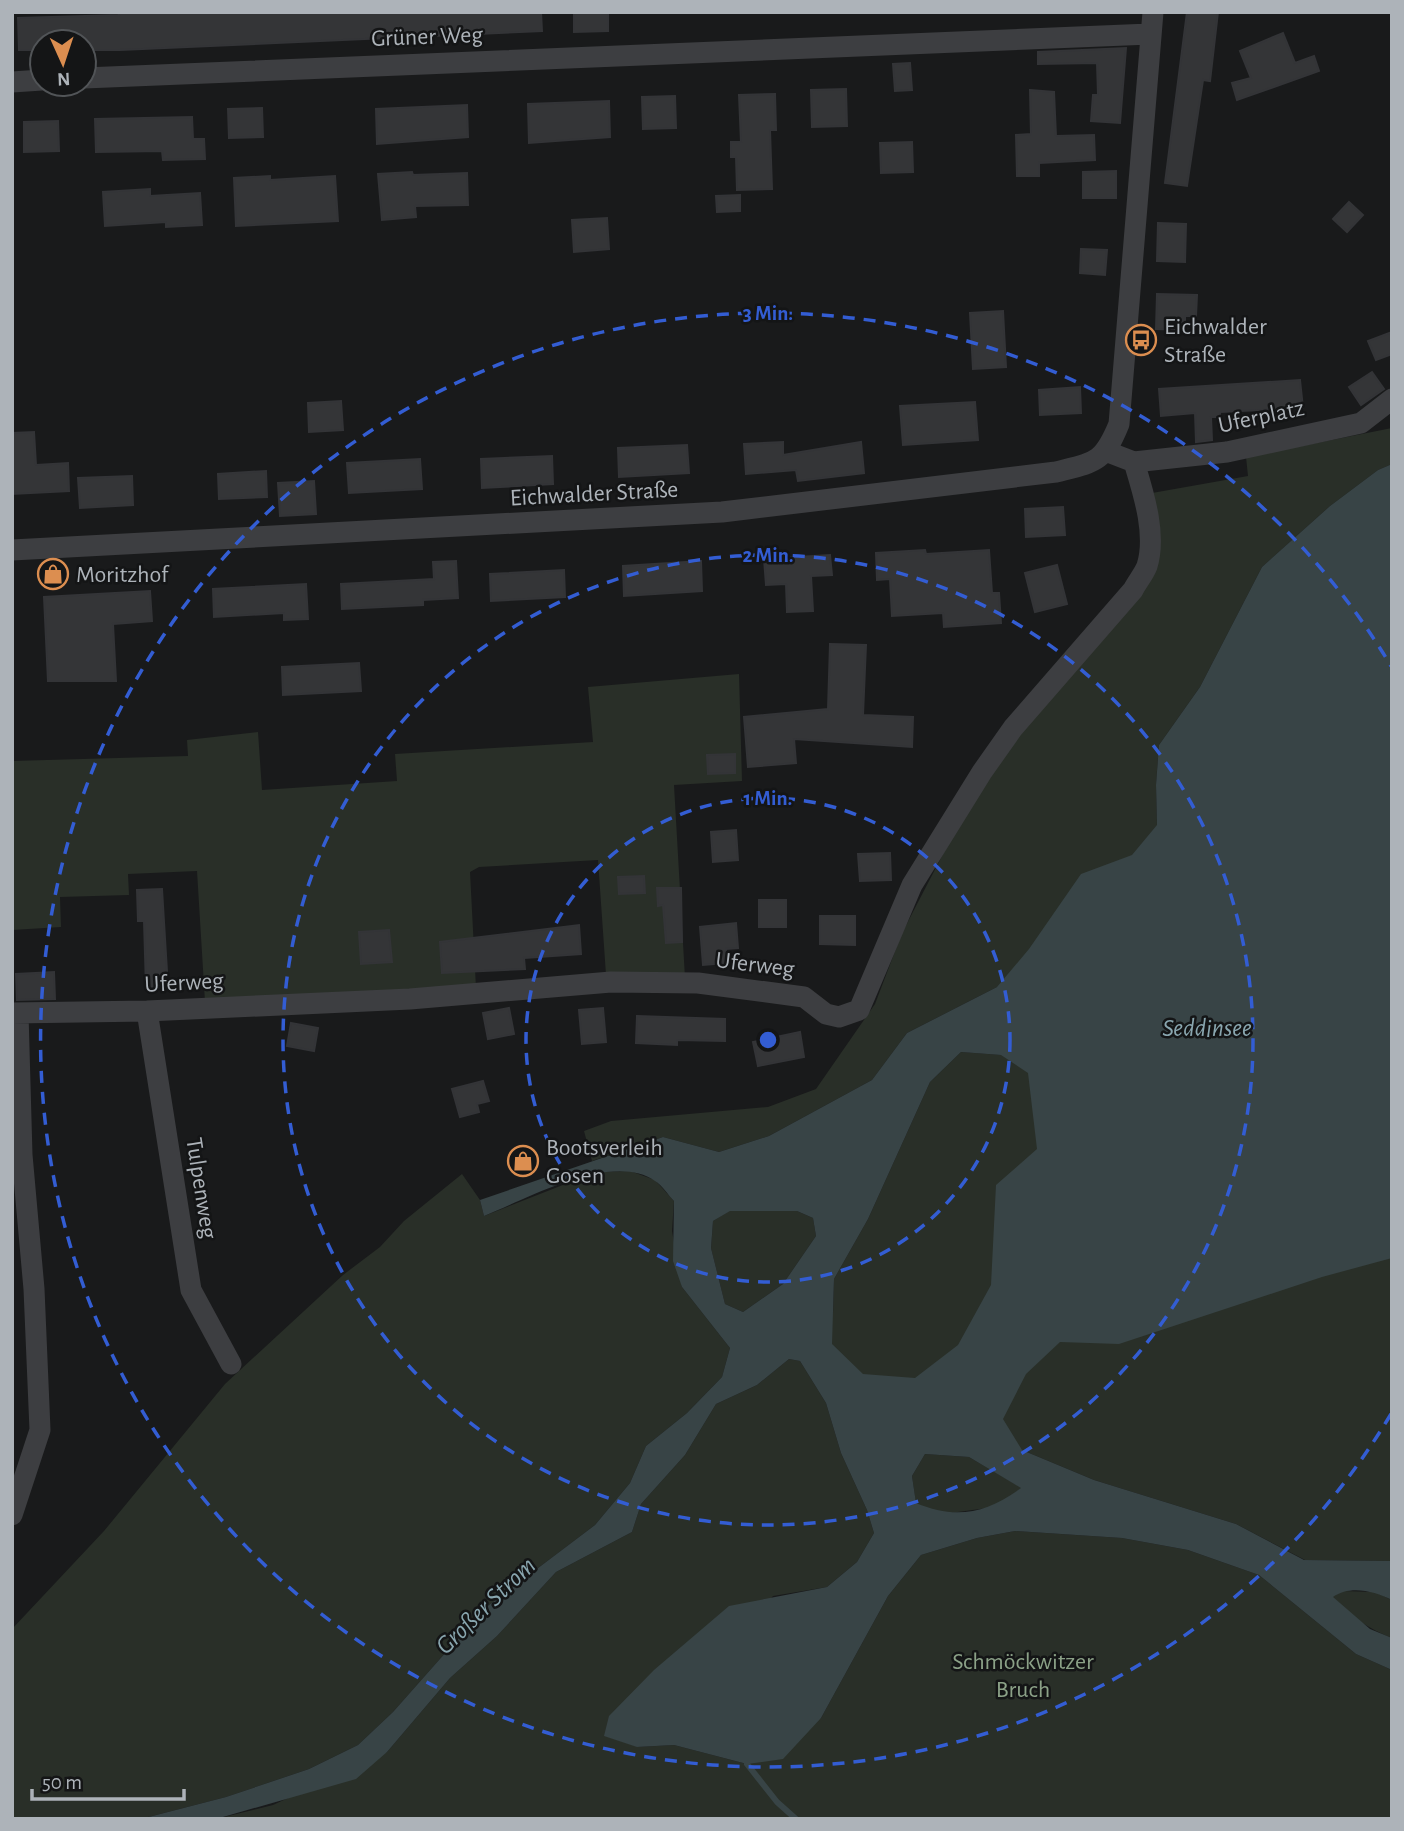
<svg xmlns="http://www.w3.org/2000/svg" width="1404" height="1831" font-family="'Alegreya Sans',sans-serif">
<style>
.green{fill:#292f28}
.water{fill:#384446;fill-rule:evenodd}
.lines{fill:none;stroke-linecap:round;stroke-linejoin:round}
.stream{stroke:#384446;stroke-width:6}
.building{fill:#343537;stroke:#333437;stroke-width:2}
.minor{stroke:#3d3e41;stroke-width:21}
.ring{fill:none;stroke:#335dd3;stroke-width:3.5;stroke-dasharray:12 9}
.labels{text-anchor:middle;stroke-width:5;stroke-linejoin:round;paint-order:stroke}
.street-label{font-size:24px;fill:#adb3b9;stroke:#141516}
.poi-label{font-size:24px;fill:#adb3b9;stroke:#141516;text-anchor:start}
.park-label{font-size:24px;fill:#8ba187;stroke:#141516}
.water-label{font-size:26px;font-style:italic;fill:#89a6af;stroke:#141516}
.centre{fill:#335dd3;stroke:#141516;stroke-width:3.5}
.ring-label{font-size:21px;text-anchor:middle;font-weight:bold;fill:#335dd3;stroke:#141516;stroke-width:5;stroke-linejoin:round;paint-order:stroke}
</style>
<rect width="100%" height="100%" fill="#191a1b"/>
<!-- green -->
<path class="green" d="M1392 428V464L1378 470 1330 506 1262 567 1200 687 1159 745 1156 785 1157 825 1161 828 1022 990 997 987 907 1033 872 1080 769 1136 719 1152 663 1137 592 1161 584 1131 611 1121 768 1107 816 1089 875 1004 902 933 982 779 1153 572 1152 493 1248 476 1246 457Z
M739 674 742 781 674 785 685 978 606 975 598 860 479 867 470 872 476 988 205 1002 197 871 128 874 129 895 60 897 61 927 12 930V761L188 756 187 740 258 732 262 790 397 781 395 754 593 742 588 687Z
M1392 796V1561L1305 1560 1236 1524 1094 1480 1022 1450 863 1400 813 1323 833 1313 834 1279 868 1219 930 1082 961 1052 1001 1055Z
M630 1171 655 1180 674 1201 672 1231 682 1287 730 1348 722 1377 687 1413 646 1446 630 1483 595 1525 485 1608 393 1712 358 1745 309 1769 226 1797 141 1819H12V1629L104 1531 225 1384 343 1275 380 1247 404 1221 462 1174 480 1200 484 1216 596 1172Z
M729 1211H797L813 1218 816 1236 783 1284 743 1312 725 1304 711 1248 713 1221Z
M789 1359 800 1361 826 1403 841 1453 867 1510 874 1533 857 1562 827 1587 773 1596 637 1747 674 1745 747 1764 821 1718 888 1596 921 1555 977 1538 1015 1531 1122 1538 1188 1550 1259 1575 1356 1654 1392 1670V1819H216L273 1805 387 1752 450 1678 497 1636 556 1572 632 1532 641 1504 685 1455 716 1404 757 1385Z
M925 1454 969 1457 1022 1488 995 1507 943 1514 916 1504 912 1476Z
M1342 1591 1375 1592 1392 1600V1638C1369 1629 1349 1616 1332 1597Z"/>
<!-- water -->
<path class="water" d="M1392 464V1258L1322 1277 1119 1344 1060 1342 1026 1374 1003 1419 1022 1450 1094 1480 1236 1524 1304 1560 1392 1561V1600C1374 1591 1350 1585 1333 1597L1370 1629 1392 1638V1670L1356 1654 1259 1575 1188 1550 1122 1538 1015 1531 977 1538 921 1555 888 1596 821 1718 783 1759 747 1764 674 1745 637 1747 604 1736 609 1716 654 1670 729 1606 827 1587 857 1562 874 1533 867 1510 841 1453 826 1403 800 1361 789 1359 757 1385 716 1404 685 1455 641 1504 632 1532 556 1572 497 1636 450 1678 387 1752 356 1779 216 1819H141L226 1797 309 1769 358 1745 393 1712 485 1608 595 1525 630 1483 646 1446 687 1413 722 1377 730 1348 682 1287 673 1261 674 1201C668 1195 662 1185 655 1181 612 1151 527 1199 484 1216L480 1200 663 1137 719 1152 769 1136 872 1080 907 1033 997 987 1029 949 1081 874 1132 855 1157 825 1156 785 1159 745 1200 687 1262 567 1330 506 1378 470ZM961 1052 1001 1055 1028 1073 1037 1149 996 1185 991 1285 958 1345 915 1378 863 1374 832 1344 834 1279 868 1219 930 1082ZM730 1211H797L813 1218 816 1236 783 1284 743 1312 725 1304 711 1248 713 1221ZM925 1454 969 1457 1021 1488C987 1513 956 1520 916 1503L912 1476Z"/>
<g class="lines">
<!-- stream -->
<path class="stream" d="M747 1764 777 1802 796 1819"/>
</g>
<!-- building -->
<path class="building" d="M118 12H541L542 31 120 50H84V42H42V50H19L18 18 119 15Z
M574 12H608V31L574 32Z
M1187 12H1218L1210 81 1203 80 1187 186 1165 183Z
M1283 33 1295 63 1314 56 1319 71 1237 100 1232 83 1251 78 1240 51Z
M1126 48 1120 123 1091 121 1093 95H1098L1097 63 1038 64V52Z
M910 63 912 90 895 91 893 64Z
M846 89 847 126 812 127 811 90Z
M1030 90 1054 92 1056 136 1094 135 1095 160 1039 163V176H1017L1016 135 1031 134Z
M775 94 776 130H770L772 189 737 190 736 157H731V142H741L739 95Z
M675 96 676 128 643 129 642 97Z
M609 101 610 137 529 143 528 104Z
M467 105 468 137 377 144 376 109Z
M262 108 263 137 229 138 228 109Z
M192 117 193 139H204L205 159 163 160 162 151 96 152 95 119Z
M58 121 59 151 24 152V122Z
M912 142 913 172 881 173 880 143Z
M1116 171V198H1083V172Z
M412 172 413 175 467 173 468 205 415 206 416 217 382 220 378 174Z
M270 176V180L335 176 338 221 236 226 234 178Z
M150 189V196L200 193 202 225 166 227V222L105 226 103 192Z
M740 195V211L717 212 716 196Z
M1349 202 1363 215 1347 232 1333 219Z
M607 218 609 249 574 252 572 220Z
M1158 223 1186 224 1185 262 1157 261Z
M1081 249 1107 250 1105 275 1080 273Z
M1157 294 1197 295 1196 316H1185V330L1156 329Z
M1003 311 1006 367 973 369 970 313Z
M1392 332V354L1376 360 1368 341Z
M1372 372 1384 389 1361 405 1349 387Z
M1300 380 1303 408 1220 412V417H1211L1212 440 1196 442 1195 413 1161 416 1159 389Z
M1080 387 1081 413 1040 415 1039 390Z
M341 401 343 430 309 432 308 403Z
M975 402 978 440 903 445 900 406Z
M34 432 36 465 68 463 69 491 12 494V433Z
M783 442V455L861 442 864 473 798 481 796 470 746 474 744 444Z
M687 445 689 473 619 477 618 448Z
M552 456 553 484 482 488 481 459Z
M420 459 422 489 349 493 347 463Z
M266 471 267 497 219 499 218 474Z
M132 476 133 505 80 508 78 478Z
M314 481 316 514 280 516 278 483Z
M1063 507 1065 535 1026 537 1025 509Z
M925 550 926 554 989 550 992 593H999L1001 623 944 627 943 613 892 616 890 579 877 580 876 553Z
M830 555 832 575 811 576 813 611 787 612 786 584 766 585 764 559Z
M456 561 458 598 423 600V605L342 609 341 584 434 579 433 562Z
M701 561 702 591 624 596 623 566Z
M1057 565 1067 604 1035 612 1025 573Z
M564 570 565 597 491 601 490 574Z
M306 584 308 619 284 620V613L214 617 213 589Z
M150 591 152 621 113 624 116 681H48L44 597Z
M830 644 866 645 863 715 913 717 912 747 794 739 796 763 748 767 744 717 828 709Z
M359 663 361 691 283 695 282 667Z
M735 754V773L708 774 707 755Z
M736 830 738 860 713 862 711 832Z
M890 853 891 880 860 881 858 854Z
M644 876 645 893 619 894 618 877Z
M657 888H681L682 942 666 943 663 905 658 906Z
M162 889 168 988H146L144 921H138L137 890Z
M759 900H786V927H759Z
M820 916H855V945L820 944Z
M736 923 738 948 726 949V963L703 965 700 927Z
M579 925 581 954 524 958 525 969 442 973 440 942Z
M389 930 392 962 361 964 359 932Z
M54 972 55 999 17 1000 16 974Z
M509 1008 514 1034 488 1039 483 1013Z
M603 1008 606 1042 582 1044 579 1010Z
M637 1016 725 1019V1041L677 1040V1045L636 1043Z
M291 1023 318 1028 314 1051 287 1046Z
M800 1032 804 1057 758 1066 753 1042Z
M483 1081 489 1101 477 1104 479 1112 460 1117 452 1089Z"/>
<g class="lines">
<!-- minor -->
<path class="minor" d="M84 78 1150 34
M12 82 42 80
M1134 462 1227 452 1361 423 1392 399
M12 550 722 512 1056 472C1096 462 1103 463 1119 424L1153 12
M147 1011 191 1290 231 1364
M12 1013 147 1011 410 999 611 982 698 983 804 997 826 1014 839 1017 859 1010 912 885 982 772 1013 728 1133 590C1137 582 1144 574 1147 566 1157 534 1143 492 1134 462L1108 452
M12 1515 40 1430 34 1289 22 1155 18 1013"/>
</g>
<!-- distance rings -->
<g class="ring">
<circle cx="768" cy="1040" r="242"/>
<circle cx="768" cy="1040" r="485"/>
<path d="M1391 1414A727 727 0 1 1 1391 666"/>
</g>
<!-- icons -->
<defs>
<g id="bus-ring" transform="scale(1.575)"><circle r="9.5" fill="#141516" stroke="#dc8e50" stroke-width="1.5"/><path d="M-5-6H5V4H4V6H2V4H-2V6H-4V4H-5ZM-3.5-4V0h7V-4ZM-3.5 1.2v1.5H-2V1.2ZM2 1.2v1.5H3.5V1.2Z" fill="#dc8e50"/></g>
<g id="shop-ring" transform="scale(1.575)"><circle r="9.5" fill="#141516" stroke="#dc8e50" stroke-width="1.5"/><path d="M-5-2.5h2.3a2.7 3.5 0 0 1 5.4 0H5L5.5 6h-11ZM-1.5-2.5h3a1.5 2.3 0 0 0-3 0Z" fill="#dc8e50"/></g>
</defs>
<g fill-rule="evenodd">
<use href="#bus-ring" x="1141" y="340"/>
<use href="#shop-ring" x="53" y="574"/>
<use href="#shop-ring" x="523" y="1161"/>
</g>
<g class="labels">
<!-- street labels -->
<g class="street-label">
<text transform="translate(427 36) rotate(-2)" y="8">Grüner Weg</text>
<text transform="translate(1261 416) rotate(-12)" y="8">Uferplatz</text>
<text transform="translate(594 493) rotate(-3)" y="8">Eichwalder Straße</text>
<text transform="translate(755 964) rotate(7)" y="8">Uferweg</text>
<text transform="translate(184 982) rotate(-3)" y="8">Uferweg</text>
<text transform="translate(202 1188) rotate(81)" y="8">Tulpenweg</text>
</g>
<!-- poi labels -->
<g class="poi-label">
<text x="1164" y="334">Eichwalder<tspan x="1164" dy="28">Straße</tspan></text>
<text x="76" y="582">Moritzhof</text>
<text x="546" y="1155">Bootsverleih<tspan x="546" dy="28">Gosen</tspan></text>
</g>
<!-- park labels -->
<g class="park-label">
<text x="1023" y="1669">Schmöckwitzer<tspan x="1023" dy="28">Bruch</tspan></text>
</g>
<!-- water labels -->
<g class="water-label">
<text x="1207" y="1036">Seddinsee</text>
<text transform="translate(485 1605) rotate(-44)" y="9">Großer Strom</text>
</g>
</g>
<circle cx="768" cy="1040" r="10" class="centre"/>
<g class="ring-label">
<text x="768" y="320">3 Min.</text>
<text x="768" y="562">2 Min.</text>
<text x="768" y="805">1 Min.</text>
</g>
<!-- border -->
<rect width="1404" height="1831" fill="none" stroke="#adb3b9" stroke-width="28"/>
<!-- north arrow -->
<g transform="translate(63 63) rotate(177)"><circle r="33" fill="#141516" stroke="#515457" stroke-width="2"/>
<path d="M0-5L12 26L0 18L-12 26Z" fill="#dc8e50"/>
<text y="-10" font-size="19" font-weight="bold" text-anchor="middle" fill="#adb3b9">N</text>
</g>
<!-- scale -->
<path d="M32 1789v10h152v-10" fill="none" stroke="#adb3b9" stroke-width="3.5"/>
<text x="42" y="1789" font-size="21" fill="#adb3b9" stroke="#141516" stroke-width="5" paint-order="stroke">50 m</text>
</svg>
